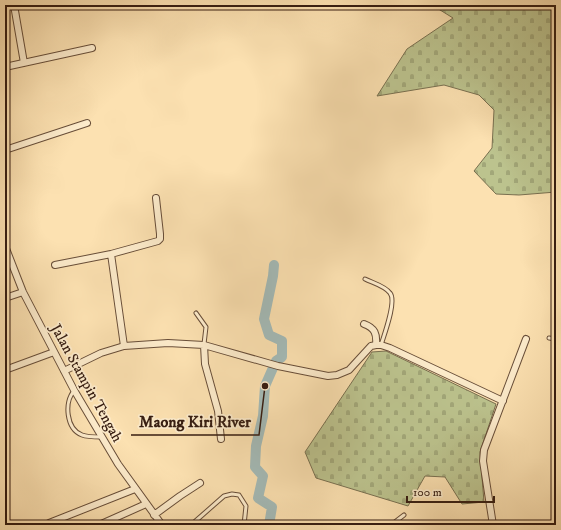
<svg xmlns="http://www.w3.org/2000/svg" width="561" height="530" font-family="'IM FELL DW Pica',serif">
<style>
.cemetery{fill:url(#cemetery-stones);stroke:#797050}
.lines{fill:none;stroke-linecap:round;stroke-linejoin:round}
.river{stroke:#a4bbb8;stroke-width:10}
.service-casing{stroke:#684e39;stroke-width:5}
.minor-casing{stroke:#684e39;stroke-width:8}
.service{stroke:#fdeccc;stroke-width:3}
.minor{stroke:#fdeccc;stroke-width:6}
.labels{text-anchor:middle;stroke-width:3.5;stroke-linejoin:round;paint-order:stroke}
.street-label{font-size:15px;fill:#361d11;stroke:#fdeccc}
.leader{fill:none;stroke:#361d11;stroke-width:1.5}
.callout-dot{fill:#361d11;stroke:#fdeccc;stroke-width:1.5}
.callout-label{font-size:16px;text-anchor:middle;font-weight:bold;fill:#361d11;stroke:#fdeccc;stroke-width:3.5;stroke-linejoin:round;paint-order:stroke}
</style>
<defs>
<pattern id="cemetery-stones" width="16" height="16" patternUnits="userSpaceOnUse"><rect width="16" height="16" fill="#bcc38e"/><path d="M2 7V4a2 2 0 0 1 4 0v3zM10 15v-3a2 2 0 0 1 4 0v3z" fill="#a2a779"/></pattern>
</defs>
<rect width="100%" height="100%" fill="#fce1b1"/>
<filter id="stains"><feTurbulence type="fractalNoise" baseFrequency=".005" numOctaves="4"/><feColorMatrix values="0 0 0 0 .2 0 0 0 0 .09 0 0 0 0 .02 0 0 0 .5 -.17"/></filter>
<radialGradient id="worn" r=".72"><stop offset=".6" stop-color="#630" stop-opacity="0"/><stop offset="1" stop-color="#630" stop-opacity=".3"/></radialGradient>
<!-- cemetery -->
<path class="cemetery" d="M432 5H556V192L519 195 496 194 474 171 492 148 494 110 479 95 444 85 377 96 407 49 453 18Z
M386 351 496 404 480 452 484 502 462 504 445 477 425 476 408 506 316 478 305 452 372 352Z"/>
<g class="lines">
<!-- river -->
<path class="river" d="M269 525 272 507 258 498 263 476 255 467 256 446 263 416 265 386 276 361 282 357V341L269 335 264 319 273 276 274 265"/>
<!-- service casing -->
<g class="service-casing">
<path id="service" d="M365 279C373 283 385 286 390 293 397 301 384 335 381 345
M196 313 206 327 204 344
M549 338 556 339
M74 391C64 402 66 429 82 435 87 437 95 437 101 437
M161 523 175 525
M191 525 224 496 232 494 239 495 246 506 244 525
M391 525 404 515"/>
</g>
<!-- minor casing -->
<g class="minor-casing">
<path id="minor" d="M14 5 24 63
M5 67 92 48
M5 150 87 123
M5 246 23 292 74 390 118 464 162 525
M111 254 124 346
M55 265 111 254 158 241 160 239V234L156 198
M5 298 23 292
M364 324C375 328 377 334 376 345
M204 345 205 364 218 411 221 439
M5 370 54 352
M64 371 101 353 124 346 168 343 204 345 278 366 328 376 337 375 349 370 371 346 376 345H381L390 348 503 401
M5 462 6 465 5 468
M154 515 180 496 200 483
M49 523 135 489
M99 525 146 504
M493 525 483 461 484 450 526 339"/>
</g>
<!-- service -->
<use href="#service" class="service"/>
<!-- minor -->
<use href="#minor" class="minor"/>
</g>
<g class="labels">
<!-- street labels -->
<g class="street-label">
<text transform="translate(87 383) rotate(61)" y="5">Jalan Stampin Tengah</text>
</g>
</g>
<!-- callouts -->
<path class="leader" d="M265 386L259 435H131"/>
<circle class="callout-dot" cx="265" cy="386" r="4"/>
<g class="callout-label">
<text x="195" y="427">Maong Kiri River</text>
</g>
<!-- margin -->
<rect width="561" height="530" fill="none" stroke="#fce1b1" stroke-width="20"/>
<rect x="6" y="6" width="549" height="518" fill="none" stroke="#361d11" stroke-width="2"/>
<rect x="10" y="10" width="541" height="510" fill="none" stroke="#361d11"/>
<!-- scale -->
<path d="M407 496v6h87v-6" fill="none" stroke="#361d11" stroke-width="2"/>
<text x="413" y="496" font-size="12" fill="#361d11" stroke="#fdeccc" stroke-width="3" paint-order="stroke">100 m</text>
<rect width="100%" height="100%" filter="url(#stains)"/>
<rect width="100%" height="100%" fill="url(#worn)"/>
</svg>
